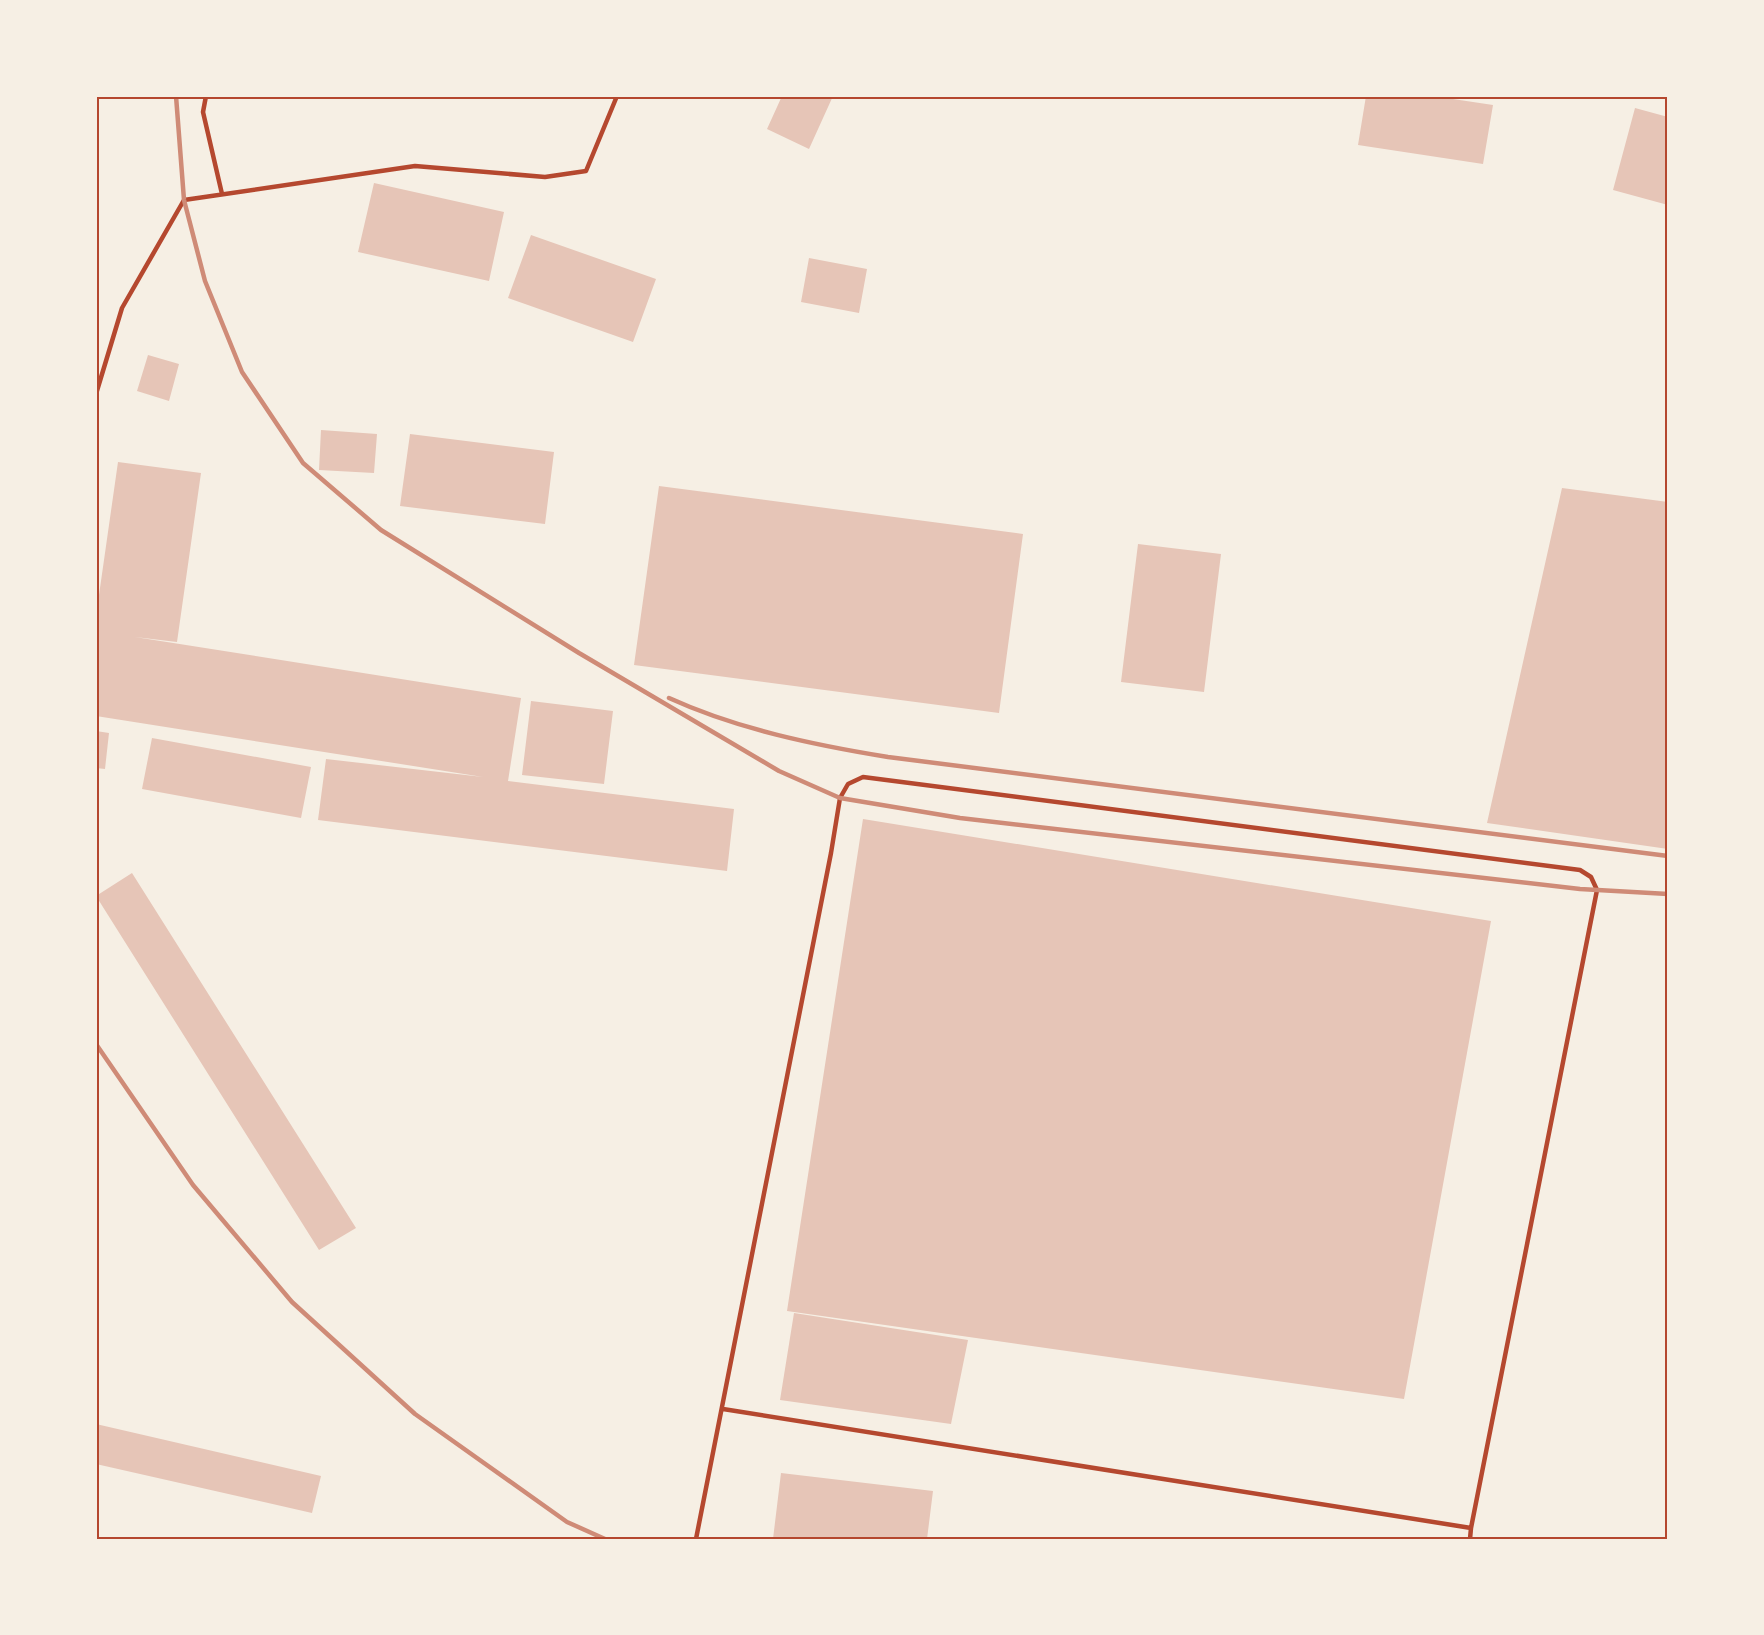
<svg xmlns="http://www.w3.org/2000/svg" width="1764" height="1635" font-family="'IBM Plex Sans',sans-serif">
<style>
.building{fill:#e6c5b7}
.lines{fill:none;stroke-linecap:round;stroke-linejoin:round}
.service{stroke:#b5482f;stroke-width:4.5}
.rail{stroke:#cf8b77;stroke-width:4.5}
.neatline{fill:none;stroke:#b5482f;stroke-width:2}
</style>
<rect width="100%" height="100%" fill="#f6efe4"/>
<!-- building -->
<path class="building" d="M782 96H833L809 149 767 129Z
M1366 96H1433L1493 105 1483 164 1358 145Z
M1635 108 1668 117V205L1613 190Z
M374 183 504 212 489 281 358 252Z
M531 235 656 279 633 342 508 298Z
M809 258 867 269 859 313 801 302Z
M148 355 179 364 169 401 137 391Z
M321 430 377 434 374 473 319 470Z
M410 434 554 452 545 524 400 506Z
M118 462 201 473 177 642 135 637 521 698 508 781 734 809 727 871 318 820 326 759 483 777 96 716V616Z
M659 486 1023 534 999 713 634 665Z
M1562 488 1668 502V849L1487 823Z
M1138 544 1221 554 1204 692 1121 682Z
M531 701 613 711 604 784 522 775Z
M96 731 109 733 105 769 96 768Z
M152 738 311 767 301 818 142 789Z
M863 819 1491 921 1404 1399 787 1311Z
M132 873 356 1228 319 1250 96 896Z
M794 1313 968 1340 951 1424 780 1400Z
M96 1424 321 1476 312 1513 96 1464Z
M781 1473 933 1491 927 1539H773Z"/>
<g class="lines">
<!-- service -->
<path class="service" d="M206 96 203 112 222 194
M96 394 122 308 184 200 415 166 545 177 586 171 617 96
M696 1539 831 853 840 798 848 784 863 777 1580 870 1591 877 1597 890 1471 1528 723 1409
M1470 1539 1471 1528"/>
<!-- rail -->
<path class="rail" d="M176 96 184 200 205 281 242 372 303 463 381 530 579 653 779 771 840 798 960 818 1580 889 1668 894
M669 698C737 729 814 745 888 757L1668 856
M96 1044 193 1185 292 1302 415 1414 567 1522 605 1539"/>
</g>
<!-- border -->
<rect width="1764" height="1635" fill="none" stroke="#f6efe4" stroke-width="195"/>
<rect x="98" y="98" width="1568" height="1440" class="neatline"/>
</svg>
